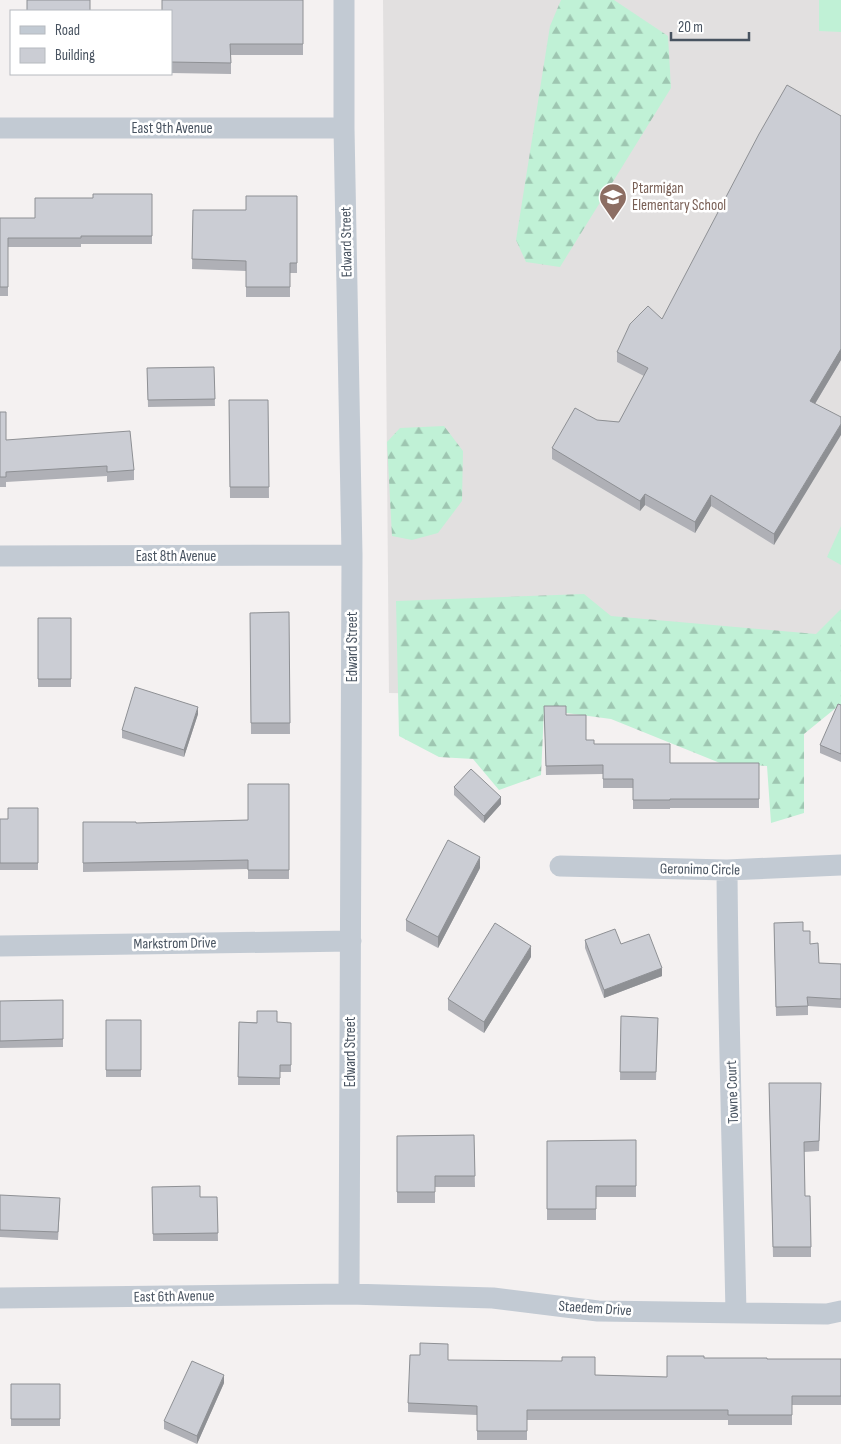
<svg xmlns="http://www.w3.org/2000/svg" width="841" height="1444" font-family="'Sofia Sans Condensed',sans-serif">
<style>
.education{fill:#e2e0e0}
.forest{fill:url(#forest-firs)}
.green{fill:#c0f1d6}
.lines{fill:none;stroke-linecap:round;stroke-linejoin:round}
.minor{stroke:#c2cad3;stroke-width:21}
.wall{fill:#afb0b6}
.shaded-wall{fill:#8e9094}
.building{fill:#cbcdd4;stroke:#8e9094}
.labels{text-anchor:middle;stroke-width:5;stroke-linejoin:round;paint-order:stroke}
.street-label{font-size:15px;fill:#485360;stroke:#fff}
.education-label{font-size:15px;fill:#785e54;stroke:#fff;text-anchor:start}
</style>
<defs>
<pattern id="forest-firs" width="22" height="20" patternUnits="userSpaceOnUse" patternTransform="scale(1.25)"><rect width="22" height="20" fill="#c0f1d6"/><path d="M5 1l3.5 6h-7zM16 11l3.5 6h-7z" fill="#9ec6b1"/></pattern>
</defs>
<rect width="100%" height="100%" fill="#f4f1f1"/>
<!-- education -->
<path class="education" d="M383 0H841V701L389 693Z"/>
<!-- forest -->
<path class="forest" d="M561 0H614L668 36 671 88 560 267 526 262 516 240 550 26Z
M444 426 463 451 462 501 438 533 412 540 392 536 387 442 400 428Z
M584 594 611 616 816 634 841 609V707H837L804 734V813L771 823 767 766 720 763 611 719 544 710 541 775 499 790 473 759 439 757 399 736 396 601Z"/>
<!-- green -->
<path class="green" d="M819 0H841V32L819 31Z
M841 526V565L827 557Z"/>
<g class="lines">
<!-- minor -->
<path class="minor" d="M344 0V128L352 555 349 1294
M0 128H344
M0 556 352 555
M560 866 727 870 841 865
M727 870C728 1018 733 1166 736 1313
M0 946 351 941
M0 1298 349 1294 493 1298 598 1311 827 1314 841 1311"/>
</g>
<!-- wall -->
<path class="wall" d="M303 0V55H231V74L171 73V11Z
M841 116V360L815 404 774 545 711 506 695 533 645 505 640 511 552 459V448L597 420 619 422 644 376 617 362V352L662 319Z
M152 194V244H81V247H8V296H0V218H35L93 198Z
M297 196V273H290V297H246V271L192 269 193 210H246Z
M214 367 215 406 148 407 147 368Z
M229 400H268L269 498H230Z
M0 412 6 440 134 470V480L107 482V476L6 482V487H0Z
M289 612 290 734H251L250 613Z
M38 618H71V687H38Z
M841 705V762L820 753V745Z
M544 706 566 715 586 740 594 744 670 763H759V808H670V809H633V788H603V774L546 775Z
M198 714 184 757 122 738V730Z
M289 784V879H248V869L83 872V822L136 823 248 820Z
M454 787 501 804 484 823 454 795Z
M38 808V870H0V819H8Z
M480 868 438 948 406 931V920Z
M774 923 810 944 819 963 841 964V1008L808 1006V1015L776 1016Z
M585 940 621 944 662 976 604 998 585 948Z
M531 957 484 1033 448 1010V999Z
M63 1000V1047L0 1048V1001Z
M621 1016 658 1018 656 1080H620Z
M106 1020H141V1077H106Z
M239 1022 291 1023V1072H280V1085H238Z
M769 1083 821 1093 819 1151 804 1152 805 1196 811 1247V1257H773Z
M474 1135 475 1187H435V1203H397V1136Z
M636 1140V1197H596V1220H547V1141Z
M152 1187 200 1197H217L218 1241H153Z
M0 1195 60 1205 58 1240 0 1237Z
M420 1355 448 1360 595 1375 667 1377 704 1358 767 1359H841V1405H792V1425H728V1420H527V1440H477V1415L408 1412V1403Z
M224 1383 197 1444 164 1429V1421Z
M11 1384H60V1426H11Z"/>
<!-- shaded-wall -->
<path class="shaded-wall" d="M841 349V360L810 412V401Z
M841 424V435L774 545V534Z
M645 494V505L640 511V501Z
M711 495V506L695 533V522Z
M198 707V714L184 757V750Z
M501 797V804L484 823V816Z
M480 857V868L438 948V937Z
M531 946V957L484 1033V1022Z
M662 968V976L604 998V990Z
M224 1375V1383L197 1444V1436Z"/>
<!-- building -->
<path class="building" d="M27 0H90V11H27Z
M162 0H303V44H230L231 63 171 62V11H162Z
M787 85 841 116V349L810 401 841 417V424L774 534 711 495 695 522 645 494 640 501 552 448 575 408 597 420 619 422 648 368 617 352 624 337 630 324 648 306 662 319 759 134Z
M93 194H152V236H81V238H8V287H0V218H35V198H93Z
M246 196H297V263H290V287H246V261L192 259 193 210H246Z
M214 367 215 399 148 400 147 368Z
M229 400H268L269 487H230Z
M0 412H6V440L130 431 134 470 107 472V466L6 472V477H0Z
M289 612 290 723H251L250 613Z
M38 618H71V679H38Z
M135 687 198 707 184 750 122 730Z
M838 704 841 705V754L820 745Z
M544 706H566V715H586V740H594V744H670V763H759V799H670V800H633V779H603V765L546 766Z
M471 769 501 797 484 816 454 787Z
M248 784H289V870H248V860L83 863V822H136V823L248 820Z
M8 808H38V863H0V819H8Z
M448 840 480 857 438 937 406 920Z
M803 922V931H810V944L818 943 819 963 841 964V999L807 997 808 1006 776 1007 774 923Z
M495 923 531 946 484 1022 448 999Z
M615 929 621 944 649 934 662 968 604 990 585 940Z
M63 1000V1039L0 1041V1001Z
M257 1011H277V1022L291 1023V1065H280V1078L238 1077 239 1022 257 1023Z
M621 1016 658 1018 656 1072H620Z
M106 1020H141V1070H106Z
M769 1083H821L819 1141 804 1142 805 1196H810L811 1247H773Z
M474 1135 475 1176H435V1192H397V1136Z
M636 1140V1186H596V1209H547V1141Z
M200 1186V1197H217L218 1233 153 1234 152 1187Z
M0 1195 60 1198 58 1232 0 1230Z
M420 1343 448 1344V1360L562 1361V1357H595V1375L667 1377V1356H704V1358H767V1359H841V1396H792V1415H728V1410H527V1431H477V1406L408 1403 410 1355H420Z
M192 1361 224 1375 197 1436 164 1421Z
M11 1384H60V1419H11Z"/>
<!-- icons -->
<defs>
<g id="school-pin" transform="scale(1.4375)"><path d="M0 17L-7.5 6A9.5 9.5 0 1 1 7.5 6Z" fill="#8d6e63" stroke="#fff"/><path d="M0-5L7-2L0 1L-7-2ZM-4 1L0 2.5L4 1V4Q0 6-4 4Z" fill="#fff"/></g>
</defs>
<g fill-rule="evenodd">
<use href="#school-pin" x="613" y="197"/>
</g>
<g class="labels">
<!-- street labels -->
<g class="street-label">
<text x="172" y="133">East 9th Avenue</text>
<text transform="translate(346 242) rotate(-91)" y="5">Edward Street</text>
<text x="176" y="561">East 8th Avenue</text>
<text transform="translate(352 647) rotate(-90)" y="5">Edward Street</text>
<text transform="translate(700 869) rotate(1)" y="5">Geronimo Circle</text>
<text transform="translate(175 943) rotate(-1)" y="5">Markstrom Drive</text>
<text transform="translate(350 1052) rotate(-90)" y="5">Edward Street</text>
<text transform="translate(732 1092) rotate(-92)" y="5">Towne Court</text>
<text transform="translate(174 1296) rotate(-1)" y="5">East 6th Avenue</text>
<text transform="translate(595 1308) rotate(4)" y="5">Staedem Drive</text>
</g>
<!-- education labels -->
<g class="education-label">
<text x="632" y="193">Ptarmigan<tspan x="632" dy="17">Elementary School</tspan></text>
</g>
</g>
<!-- legend -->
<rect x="10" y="10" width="162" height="65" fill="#ffffff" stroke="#b6babf"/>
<rect x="20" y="26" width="25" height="8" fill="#c2cad3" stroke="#b6babf"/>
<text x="55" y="35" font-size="15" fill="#485360">Road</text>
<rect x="20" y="48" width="25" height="15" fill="#cbcdd4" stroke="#b6babf"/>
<text x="55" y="60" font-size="15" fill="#485360">Building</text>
<!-- scale -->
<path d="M671 32v8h78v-8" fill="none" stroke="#485360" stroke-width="2.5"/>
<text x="678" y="32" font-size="15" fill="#485360" stroke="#ffffff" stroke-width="4" paint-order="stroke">20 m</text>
</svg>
